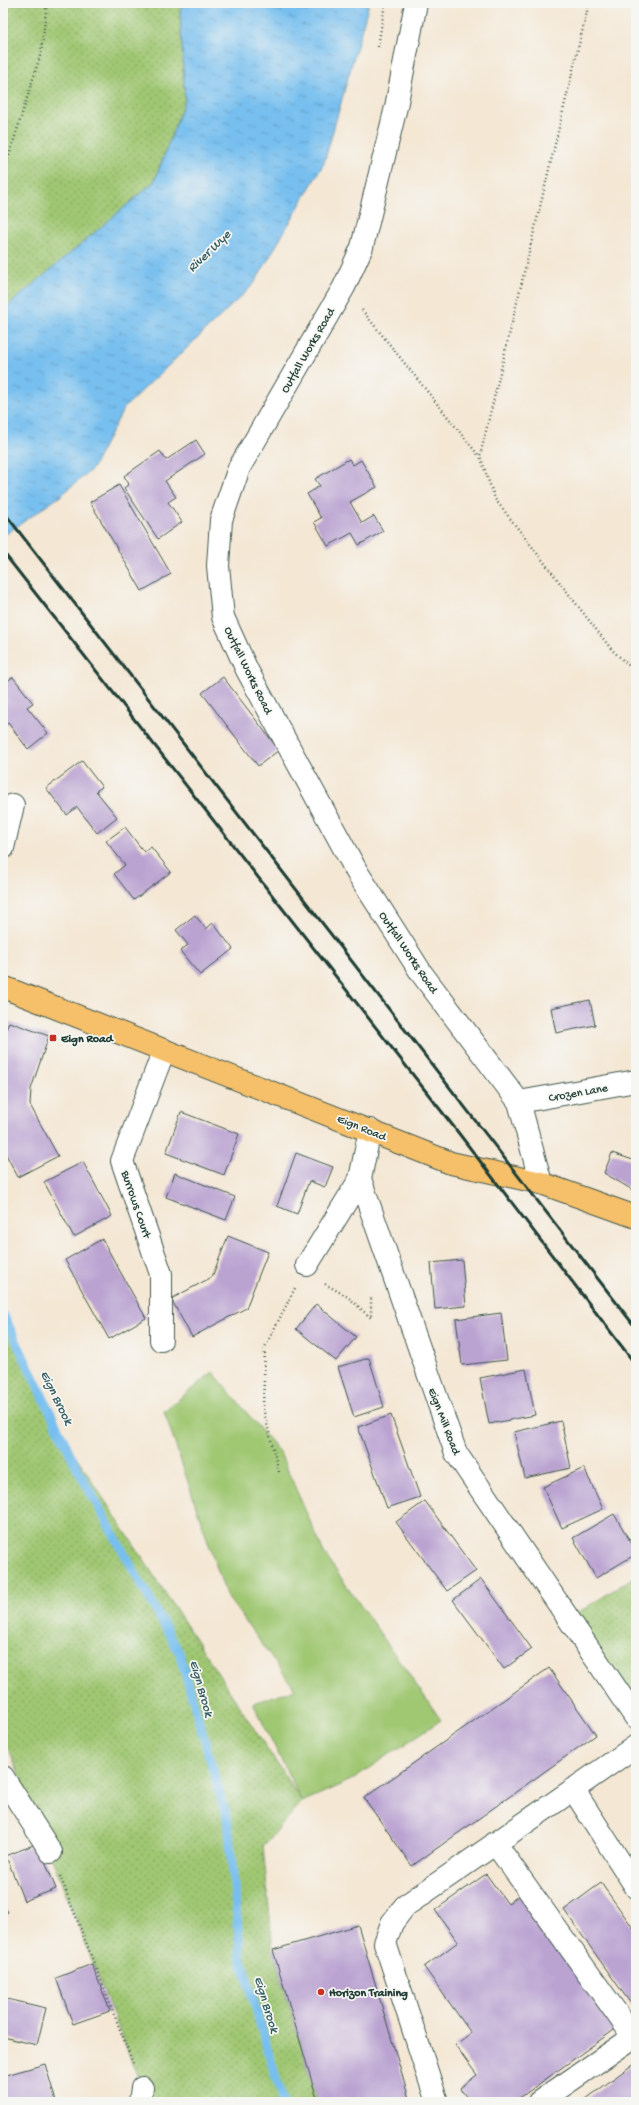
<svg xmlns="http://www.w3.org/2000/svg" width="639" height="2105" font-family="'Gochi Hand',sans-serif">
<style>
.grass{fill:url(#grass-dots);stroke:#608254}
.garden{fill:#a0c873;stroke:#608254}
.water{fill:url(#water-ripples);stroke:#4b7e92}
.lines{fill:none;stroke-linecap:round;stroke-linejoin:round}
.stream{stroke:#77bfef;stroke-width:9}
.building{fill:#baa3d1}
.minor-casing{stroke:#3f564c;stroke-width:24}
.major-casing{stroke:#3f564c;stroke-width:24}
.path{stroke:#3f564c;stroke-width:2.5;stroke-dasharray:1 3;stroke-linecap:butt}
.minor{stroke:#fff;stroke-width:22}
.major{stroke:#f6c06b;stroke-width:22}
.rail{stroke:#1f3d34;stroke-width:3}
.poi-dot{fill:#c8321e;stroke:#f6f6f2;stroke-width:1.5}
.labels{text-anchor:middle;stroke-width:3.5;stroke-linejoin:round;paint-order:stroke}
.street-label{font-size:12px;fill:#1f3d34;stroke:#f6f6f2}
.poi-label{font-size:12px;font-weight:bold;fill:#1f3d34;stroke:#f6f6f2;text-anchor:start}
.water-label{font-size:13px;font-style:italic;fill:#355e63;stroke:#f6f6f2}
</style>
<defs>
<pattern id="grass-dots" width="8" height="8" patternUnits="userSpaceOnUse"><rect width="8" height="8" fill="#a0c873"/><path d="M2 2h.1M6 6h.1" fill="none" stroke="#82a45f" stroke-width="1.8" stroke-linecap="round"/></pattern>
<pattern id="water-ripples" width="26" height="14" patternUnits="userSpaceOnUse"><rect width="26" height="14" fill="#77bfef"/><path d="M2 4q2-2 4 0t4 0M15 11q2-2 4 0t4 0" fill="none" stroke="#619cc2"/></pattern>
</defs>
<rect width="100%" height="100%" fill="#f6f6f2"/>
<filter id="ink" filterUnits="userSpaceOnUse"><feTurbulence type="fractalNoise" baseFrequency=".025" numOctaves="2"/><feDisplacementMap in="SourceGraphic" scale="8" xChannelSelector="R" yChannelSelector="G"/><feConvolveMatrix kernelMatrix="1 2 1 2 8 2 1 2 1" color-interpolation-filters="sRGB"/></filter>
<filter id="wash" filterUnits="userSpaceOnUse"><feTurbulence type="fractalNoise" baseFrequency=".012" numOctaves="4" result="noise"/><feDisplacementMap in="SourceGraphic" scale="16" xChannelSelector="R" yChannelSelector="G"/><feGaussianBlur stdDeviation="0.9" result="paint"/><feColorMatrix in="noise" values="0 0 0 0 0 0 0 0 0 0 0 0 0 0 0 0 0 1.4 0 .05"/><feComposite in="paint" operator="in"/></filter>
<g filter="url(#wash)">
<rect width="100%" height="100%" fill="#f4e7d4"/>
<!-- grass -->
<path class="grass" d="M3 3H183L180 12 185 100 154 182 3 311Z
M3 1310 45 1409 302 1802 263 1846 273 1950 318 2102H140L142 2088 11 1754 3 1742Z
M636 1576V1718L568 1619Z"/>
<!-- garden -->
<path class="garden" d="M213 1372 280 1453 325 1555 441 1720 351 1780 302 1802 253 1703 295 1689 226 1595 164 1411Z"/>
<!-- water -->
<path class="water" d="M183 3H369L324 163 254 284 124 408 92 469 59 497 3 536V310L154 182 185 100 180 12Z"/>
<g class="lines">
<!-- stream -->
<path class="stream" d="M3 1314 78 1470 179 1652 228 1822 241 1959 283 2102"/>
</g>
<g id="blocks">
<!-- building -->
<path class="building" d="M196 440 205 454 165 481 176 497 168 502 182 522 158 539 124 488 129 484 124 476 160 451 166 460Z
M349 459 353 465 361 460 377 487 350 502 362 523 374 516 383 531 359 545 352 533 328 546 314 522 321 518 307 494 320 486 315 479Z
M119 485 171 574 142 591 90 502Z
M13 677 33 703 27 707 48 733 28 749 8 723 3 727V684Z
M223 677 279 750 258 766 202 693Z
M82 761 102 787 96 791 117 817 97 833 77 807 67 815 46 788Z
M125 827 144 852 151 847 171 872 134 900 114 874 125 865 106 841Z
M195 915 206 929 213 923 233 949 200 975 180 951 188 945 176 930Z
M590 1000 595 1025 556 1033 551 1008Z
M9 1022 49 1036 31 1089 30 1105 58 1156 18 1177 3 1149V1038Z
M181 1112 239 1134 224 1175 166 1153Z
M296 1153 333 1167 325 1187 309 1181 297 1214 277 1206Z
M612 1153 636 1161V1192L604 1173Z
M83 1162 112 1216 74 1237 44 1182Z
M175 1173 235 1197 226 1220 166 1197Z
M228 1236 268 1252 246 1308 192 1337 171 1299 212 1277Z
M102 1239 146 1318 109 1339 65 1260Z
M462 1260 466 1306 435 1309 431 1263Z
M316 1304 356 1337 336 1361 296 1329Z
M501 1313 507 1360 462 1365 456 1319Z
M369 1358 384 1407 354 1417 338 1367Z
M526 1369 535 1415 489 1424 480 1378Z
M391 1415 420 1497 387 1508 358 1427Z
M561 1421 571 1468 525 1478 514 1432Z
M584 1468 603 1509 562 1528 543 1487Z
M425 1501 476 1571 447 1591 396 1522Z
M614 1514 636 1551V1554L596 1578 573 1538Z
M481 1579 532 1649 504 1669 453 1600Z
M549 1668 596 1735 412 1866 364 1798Z
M38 1843 56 1889 24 1901 6 1856Z
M486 1874 508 1904 524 1891 621 2025 514 2102H470L460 2088 477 2075 455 2045 471 2033 424 1967 458 1942 435 1910Z
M601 1883 636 1932V2011L564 1910Z
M3 1904 8 1912 3 1916Z
M358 1925 410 2102H318L273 1950Z
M92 1964 110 2011 73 2024 56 1978Z
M3 1998 46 2008 37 2045 3 2037Z
M636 2062V2102H582Z
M45 2064 56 2101 3 2102V2076Z"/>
</g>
</g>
<g filter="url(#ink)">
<use href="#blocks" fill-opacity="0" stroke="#3f564c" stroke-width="1"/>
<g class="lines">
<!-- minor casing -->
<g class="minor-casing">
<path id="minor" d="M416 3 396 107 362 247 344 287 239 468 221 520 218 566 223 617 247 670 357 872 422 974 519 1102 541 1183
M3 848 13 805
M519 1102 636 1081
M370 1130 360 1179 456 1453 636 1718
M307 1265 360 1179
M161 1340V1274L122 1161 164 1050
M3 1777 51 1852
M573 1789 636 1887
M495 1843 628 2029 629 2037 625 2043 539 2102
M140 2102 142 2088
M437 2102 385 1943 392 1923 405 1906 636 1746"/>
</g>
<!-- major casing -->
<g class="major-casing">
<path id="major" d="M3 987 451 1163 541 1183 636 1217"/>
</g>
<!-- path -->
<path class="path" d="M589 3 480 456 495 499 612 650 636 672
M378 47 385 3
M3 175 41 53 47 3
M362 310 479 456
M325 1284 348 1297 371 1318V1296
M279 1472 263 1408 265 1347 295 1288
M60 1876 133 2063"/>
<!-- minor -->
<use href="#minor" class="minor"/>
<!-- major -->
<use href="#major" class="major"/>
<!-- rail -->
<path class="rail" d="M3 511 636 1328
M3 552 457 1131 636 1365"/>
</g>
</g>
<!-- markers -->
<g class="poi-dot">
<rect x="49" y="1034" width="8" height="8" rx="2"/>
<circle cx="321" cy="1992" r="4"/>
</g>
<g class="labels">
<!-- street labels -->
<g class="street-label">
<text transform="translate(307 350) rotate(-60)" y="4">Outfall Works Road</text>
<text transform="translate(249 670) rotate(64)" y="4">Outfall Works Road</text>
<text transform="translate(409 952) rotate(56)" y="4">Outfall Works Road</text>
<text transform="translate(578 1092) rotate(-10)" y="4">Crozen Lane</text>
<text transform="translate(362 1127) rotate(22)" y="4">Eign Road</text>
<text transform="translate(137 1204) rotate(71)" y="4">Burrows Court</text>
<text transform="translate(445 1421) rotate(69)" y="4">Eign Mill Road</text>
</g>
<!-- poi labels -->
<g class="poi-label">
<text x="61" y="1042">Eign Road</text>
<text x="329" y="1996">Horizon Training</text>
</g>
<!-- water labels -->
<g class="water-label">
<text transform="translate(208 250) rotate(-44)" y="5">River Wye</text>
<text transform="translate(58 1397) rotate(64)" y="5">Eign Brook</text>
<text transform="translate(203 1688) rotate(74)" y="5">Eign Brook</text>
<text transform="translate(268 2004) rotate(73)" y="5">Eign Brook</text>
</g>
</g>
<!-- margin -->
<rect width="639" height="2105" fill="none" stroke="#f6f6f2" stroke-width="16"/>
</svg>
